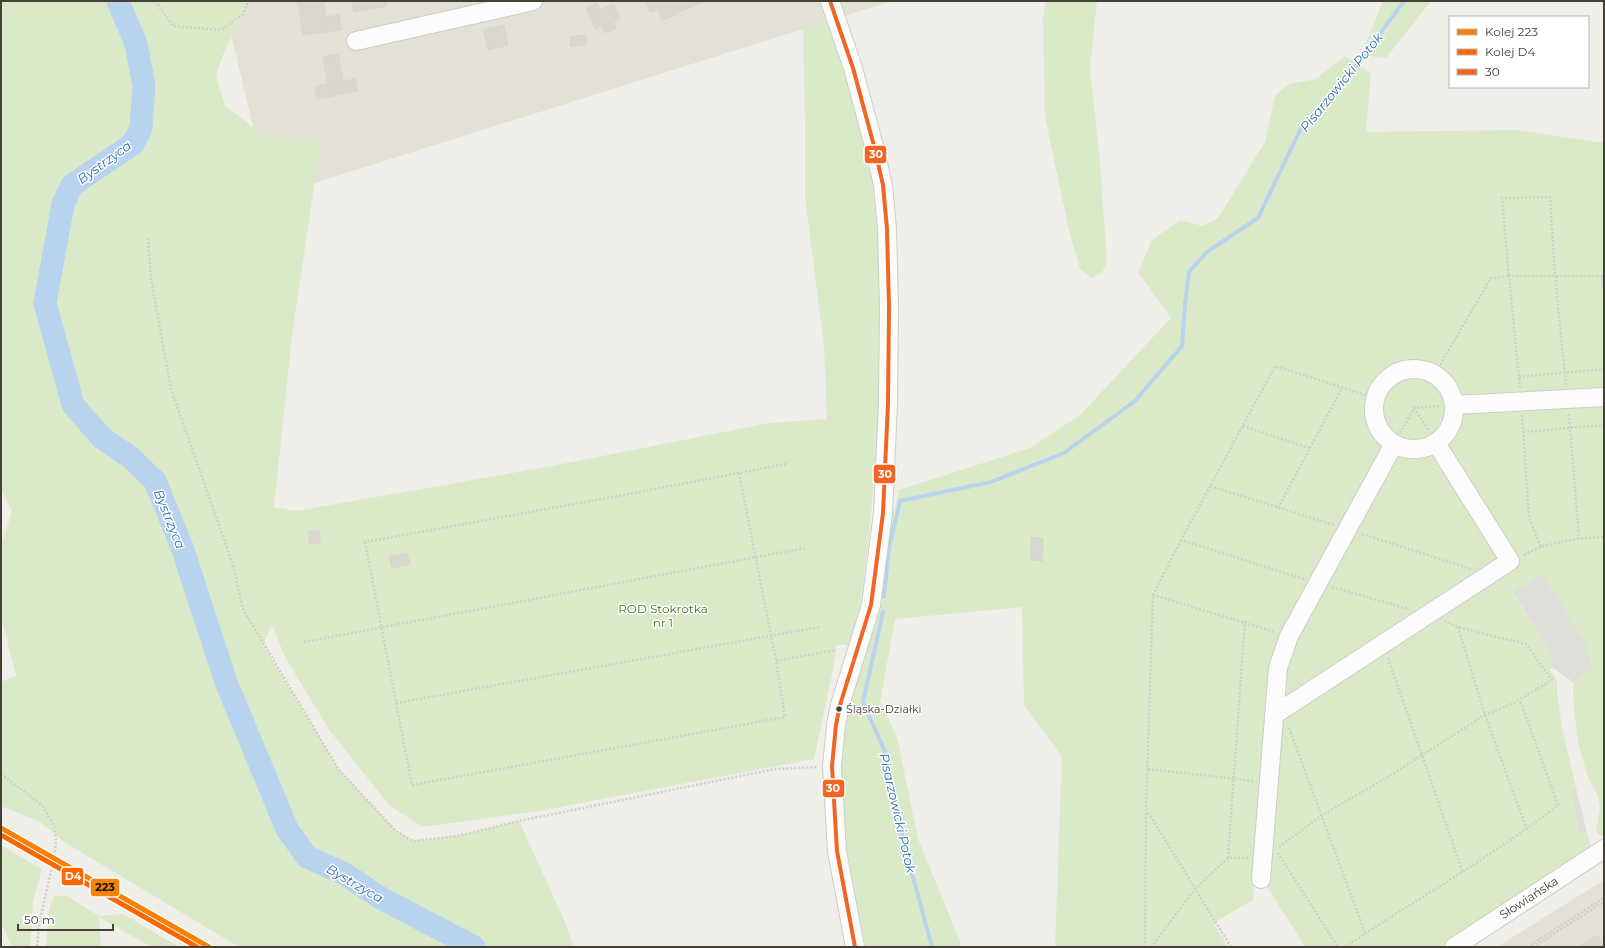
<svg xmlns="http://www.w3.org/2000/svg" width="1605" height="948" font-family="Montserrat,sans-serif">
<style>
.residential{fill:#e3e0d5}
.green{fill:#daeac8;fill-rule:evenodd}
.parking{fill:#deddd8}
.lines{fill:none;stroke-linecap:round;stroke-linejoin:round}
.stream{stroke:#b8d3ee;stroke-width:4}
.river{stroke:#b8d3ee;stroke-width:23}
.building{fill:#d9d7d0;stroke:#d7d5ce}
.minor-casing{stroke:#cdccc6;stroke-width:20}
.path{stroke:#d0ceca;stroke-width:2.5;stroke-dasharray:2 2;stroke-linecap:butt}
.minor{stroke:#fdfcfc;stroke-width:18}
.rail-casing{stroke:#d9d9d8;stroke-width:4.5}
.rail{stroke:#fff;stroke-width:3;stroke-dasharray:9;stroke-linecap:butt}
.bus-1-casing{stroke:#fff;stroke-width:7}
.bus-1{stroke:#f26522;stroke-width:4}
.rail-1-casing{stroke:#fff;stroke-width:8}
.rail-2-casing{stroke:#fff;stroke-width:8}
.rail-1{stroke:#f68203;stroke-width:5}
.rail-2{stroke:#f60;stroke-width:5}
.bus-dot{fill:#454035;stroke:#fff;stroke-width:1.5}
.labels{text-anchor:middle;stroke-width:3;stroke-linejoin:round;paint-order:stroke}
.bus-label{font-size:11px;fill:#454035;stroke:#fff;text-anchor:start}
.park-label{font-size:12px;fill:#3f7628;stroke:#fff}
.street-label{font-size:12px;fill:#454035;stroke:#fff}
.water-label{font-size:13px;font-style:italic;fill:#2e6eb0;stroke:#fff}
.line-badge{stroke:#fff;stroke-width:1.5}
.badge-label{font-size:11px;text-anchor:middle;font-weight:bold;fill:#fff}
.pale-badge-label{font-size:11px;text-anchor:middle;font-weight:bold;fill:#111}
</style>
<rect width="100%" height="100%" fill="#efeee8"/>
<!-- residential -->
<path class="residential" d="M223 1H892L270 197Z
M1604 880V947H1497Z"/>
<!-- green -->
<path class="green" d="M1 1H249L223 55 216 75 225 106 267 138 321 139 292 336 274 507 296 511 552 466 769 423 827 419 824 346 805 197V119L803 29 829 21C844 69 862 118 870 168 882 248 880 331 878 412 876 453 873 494 869 535 865 572 861 609 851 645H836V655L814 759 539 811 422 827 389 805 330 731 285 657 272 625 263 645 339 770 396 831 413 841 457 836 519 821 565 922 574 947H239L64 842 40 822 1 806V682L16 676 1 616V547L12 511 1 489Z
M1046 1H1097L1090 69 1099 152 1107 262 1102 273 1091 278 1080 269 1069 230 1045 117 1043 18Z
M1383 1H1431L1386 58 1361 55Z
M1345 56 1371 73 1366 132 1515 130 1604 143V837L1598 834 1596 831 1600 809 1598 796 1588 777 1578 743 1573 700V682L1592 669 1513 593 1551 654 1553 668 1550 670 1557 681V694L1562 727 1576 788 1570 789 1580 835 1587 833 1590 844V851L1440 947H1305L1266 885 1254 879 1253 900 1213 923 1228 947H1055L1062 757 1024 705 1022 607 895 619 880 702 897 737 918 839 961 944V947H864L852 904 843 836 839 761 843 720 884 597 890 512 895 511 899 490 1030 448 1080 415 1171 318 1138 272 1152 240 1180 220 1203 226 1218 218 1265 142 1275 96 1289 84 1316 79ZM1414 362C1419 363 1425 363 1429 365 1459 376 1467 410 1451 436 1446 443 1437 448 1429 452 1420 455 1411 455 1402 453 1358 442 1356 379 1399 365 1404 363 1409 363 1414 362Z
M1378 408a36 36 0 1 1 72 0a36 36 0 1 1-72 0Z
M1 845 42 869 33 901 30 947H12L1 922Z
M54 896H67L99 916 123 914 179 947H151L99 917 101 947H46L49 910Z"/>
<!-- parking -->
<path class="parking" d="M1542 574 1584 640 1592 670 1573 682 1553 668 1551 654 1513 592Z
M1576 788 1587 833 1580 835 1570 789Z"/>
<g class="lines">
<!-- stream -->
<path class="stream" d="M884 597 889 548 900 501 991 482 1064 453 1135 401 1182 346 1185 304 1189 272 1207 252 1258 218 1303 124 1347 78 1404 1
M883 612 863 702 886 754 903 840 932 947"/>
<!-- river -->
<path class="river" d="M118 1 136 44 144 86 141 128 133 144 72 185 63 204 45 303 73 405 102 438 130 457 155 481 182 547 226 682 287 829 307 857 345 874 379 897 474 947"/>
</g>
<!-- building -->
<path class="building" d="M298 1H323L326 17 339 15 341 30 303 35Z
M352 1H386V6L354 12Z
M646 1H704V2L676 13V15L662 20 658 9 650 12Z
M597 3 600 10 614 4 620 19 613 22 616 28 605 33 602 26 595 29 586 7Z
M504 25 508 45 488 50 483 30Z
M586 35 587 44 571 47 570 37Z
M338 54 343 81 355 79 358 91 317 99 315 87 328 84 323 57Z
M309 531H320V543H309Z
M1031 537 1043 538 1042 561 1031 560Z
M407 553 410 564 392 568 389 557Z
M1597 935 1604 947H1577Z"/>
<g class="lines">
<!-- minor casing -->
<g class="minor-casing">
<path id="minor" d="M830 1 853 68 874 146 883 185 887 229 889 307 888 403 883 513 871 605 840 705 836 725 832 766 837 851 855 947
M356 41 533 1
M1374 409a40 40 0 1 1 80 0a40 40 0 1 1-80 0Z
M1454 405 1604 397
M1274 715 1510 561 1436 443
M1261 879 1278 668 1289 636 1394 444
M1454 947 1604 849"/>
</g>
<!-- path -->
<path class="path" d="M155 1 173 26 221 30 242 15 249 1
M148 238 151 279 171 389 233 565 243 609 339 770 396 831 413 841 457 836 519 821 775 769 818 767
M1434 375 1491 278 1509 276 1502 198 1550 197 1555 276 1566 385
M1519 377 1604 369
M1520 388 1509 276H1602L1604 293
M1414 408 1429 431
M1569 414 1579 539
M1522 415 1529 517 1541 548
M1243 426 1309 448
M1523 432 1604 425
M1400 433 1414 408 1441 406
M786 464 629 494 365 542 412 785 785 717 776 661 836 650
M739 473 776 661
M1210 486 1334 525
M1278 508 1342 388
M1362 534 1471 569
M1181 540 1153 595 1146 809 1231 947
M1524 555 1543 546 1576 539 1604 537
M1304 579 1181 540 1275 366 1375 398
M1332 587 1408 609
M1153 595 1275 632
M1458 627 1485 715 1527 830
M304 642 805 548
M1388 658 1463 873
M396 703 820 627
M1289 728 1365 933
M1148 769 1254 781
M1 774 43 806 54 826 56 842 54 858 39 924 37 947
M1279 847 1321 816 1386 778 1485 715 1514 703 1552 680 1526 644 1458 627 1445 621
M1278 853 1338 947
M1228 858 1245 621
M1145 947 1146 810
M1151 947 1195 889 1228 858H1249
M1345 947C1416 899 1491 858 1558 805L1520 700
M1527 947 1604 898
M1533 947 1604 902"/>
<!-- minor -->
<use href="#minor" class="minor"/>
<!-- rail casing -->
<g class="rail-casing">
<path id="rail" d="M1 942 3 947"/>
</g>
<!-- rail -->
<use href="#rail" class="rail"/>
<!-- bus-1 casing -->
<g class="bus-1-casing">
<path id="bus-1" d="M830 1 853 68 874 146 883 185 887 229 889 307 888 403 883 513 871 605 840 705 836 725 832 766 837 851 855 947"/>
</g>
<!-- bus-1 -->
<use href="#bus-1" class="bus-1"/>
<!-- rail-1 casing -->
<g class="rail-1-casing">
<path id="rail-1" d="M1 828 209 947"/>
</g>
<!-- rail-2 casing -->
<g class="rail-2-casing">
<path id="rail-2" d="M1 835 197 947"/>
</g>
<!-- rail-1 -->
<use href="#rail-1" class="rail-1"/>
<!-- rail-2 -->
<use href="#rail-2" class="rail-2"/>
</g>
<!-- markers -->
<circle class="bus-dot" cx="839" cy="709" r="3.5"/>
<g class="labels">
<!-- bus labels -->
<g class="bus-label">
<text x="846" y="713">Śląska-Działki</text>
</g>
<!-- park labels -->
<g class="park-label">
<text x="663" y="613">ROD Stokrotka<tspan x="663" dy="14">nr 1</tspan></text>
</g>
<!-- street labels -->
<g class="street-label">
<text transform="translate(1529 898) rotate(-33)" y="4">Słowiańska</text>
</g>
<!-- water labels -->
<g class="water-label">
<text transform="translate(1341 82) rotate(-51)" y="5">Pisarzowicki Potok</text>
<text transform="translate(104 162) rotate(-36)" y="5">Bystrzyca</text>
<text transform="translate(170 519) rotate(68)" y="5">Bystrzyca</text>
<text transform="translate(898 813) rotate(77)" y="5">Pisarzowicki Potok</text>
<text transform="translate(355 883) rotate(30)" y="5">Bystrzyca</text>
</g>
</g>
<g class="line-badge">
<rect x="864" y="145" width="23" height="19" rx="4" fill="#f26522"/>
<rect x="873" y="464" width="23" height="20" rx="4" fill="#f26522"/>
<rect x="822" y="779" width="23" height="19" rx="4" fill="#f26522"/>
<rect x="61" y="867" width="23" height="19" rx="4" fill="#f60"/>
<rect x="90" y="878" width="30" height="19" rx="4" fill="#f68203"/>
</g>
<g class="badge-label">
<text x="876" y="158">30</text>
<text x="885" y="478">30</text>
<text x="833" y="792">30</text>
<text x="73" y="880">D4</text>
</g>
<g class="pale-badge-label">
<text x="105" y="891">223</text>
</g>
<!-- border -->
<rect width="1605" height="948" fill="none" stroke="#454035" stroke-width="4"/>
<!-- legend -->
<rect x="1449" y="16" width="140" height="72" fill="#ffffff" stroke="#b5b3ae"/>
<rect x="1457" y="29" width="20" height="6" fill="#f68203" stroke="#b5b3ae"/>
<text x="1485" y="36" font-size="12" fill="#454035">Kolej 223</text>
<rect x="1457" y="49" width="20" height="6" fill="#ff6600" stroke="#b5b3ae"/>
<text x="1485" y="56" font-size="12" fill="#454035">Kolej D4</text>
<rect x="1457" y="69" width="20" height="6" fill="#f26522" stroke="#b5b3ae"/>
<text x="1485" y="76" font-size="12" fill="#454035">30</text>
<!-- scale -->
<path d="M18 924v6h95v-6" fill="none" stroke="#454035" stroke-width="2"/>
<text x="24" y="924" font-size="12" fill="#454035" stroke="#ffffff" stroke-width="3" paint-order="stroke">50 m</text>
</svg>
